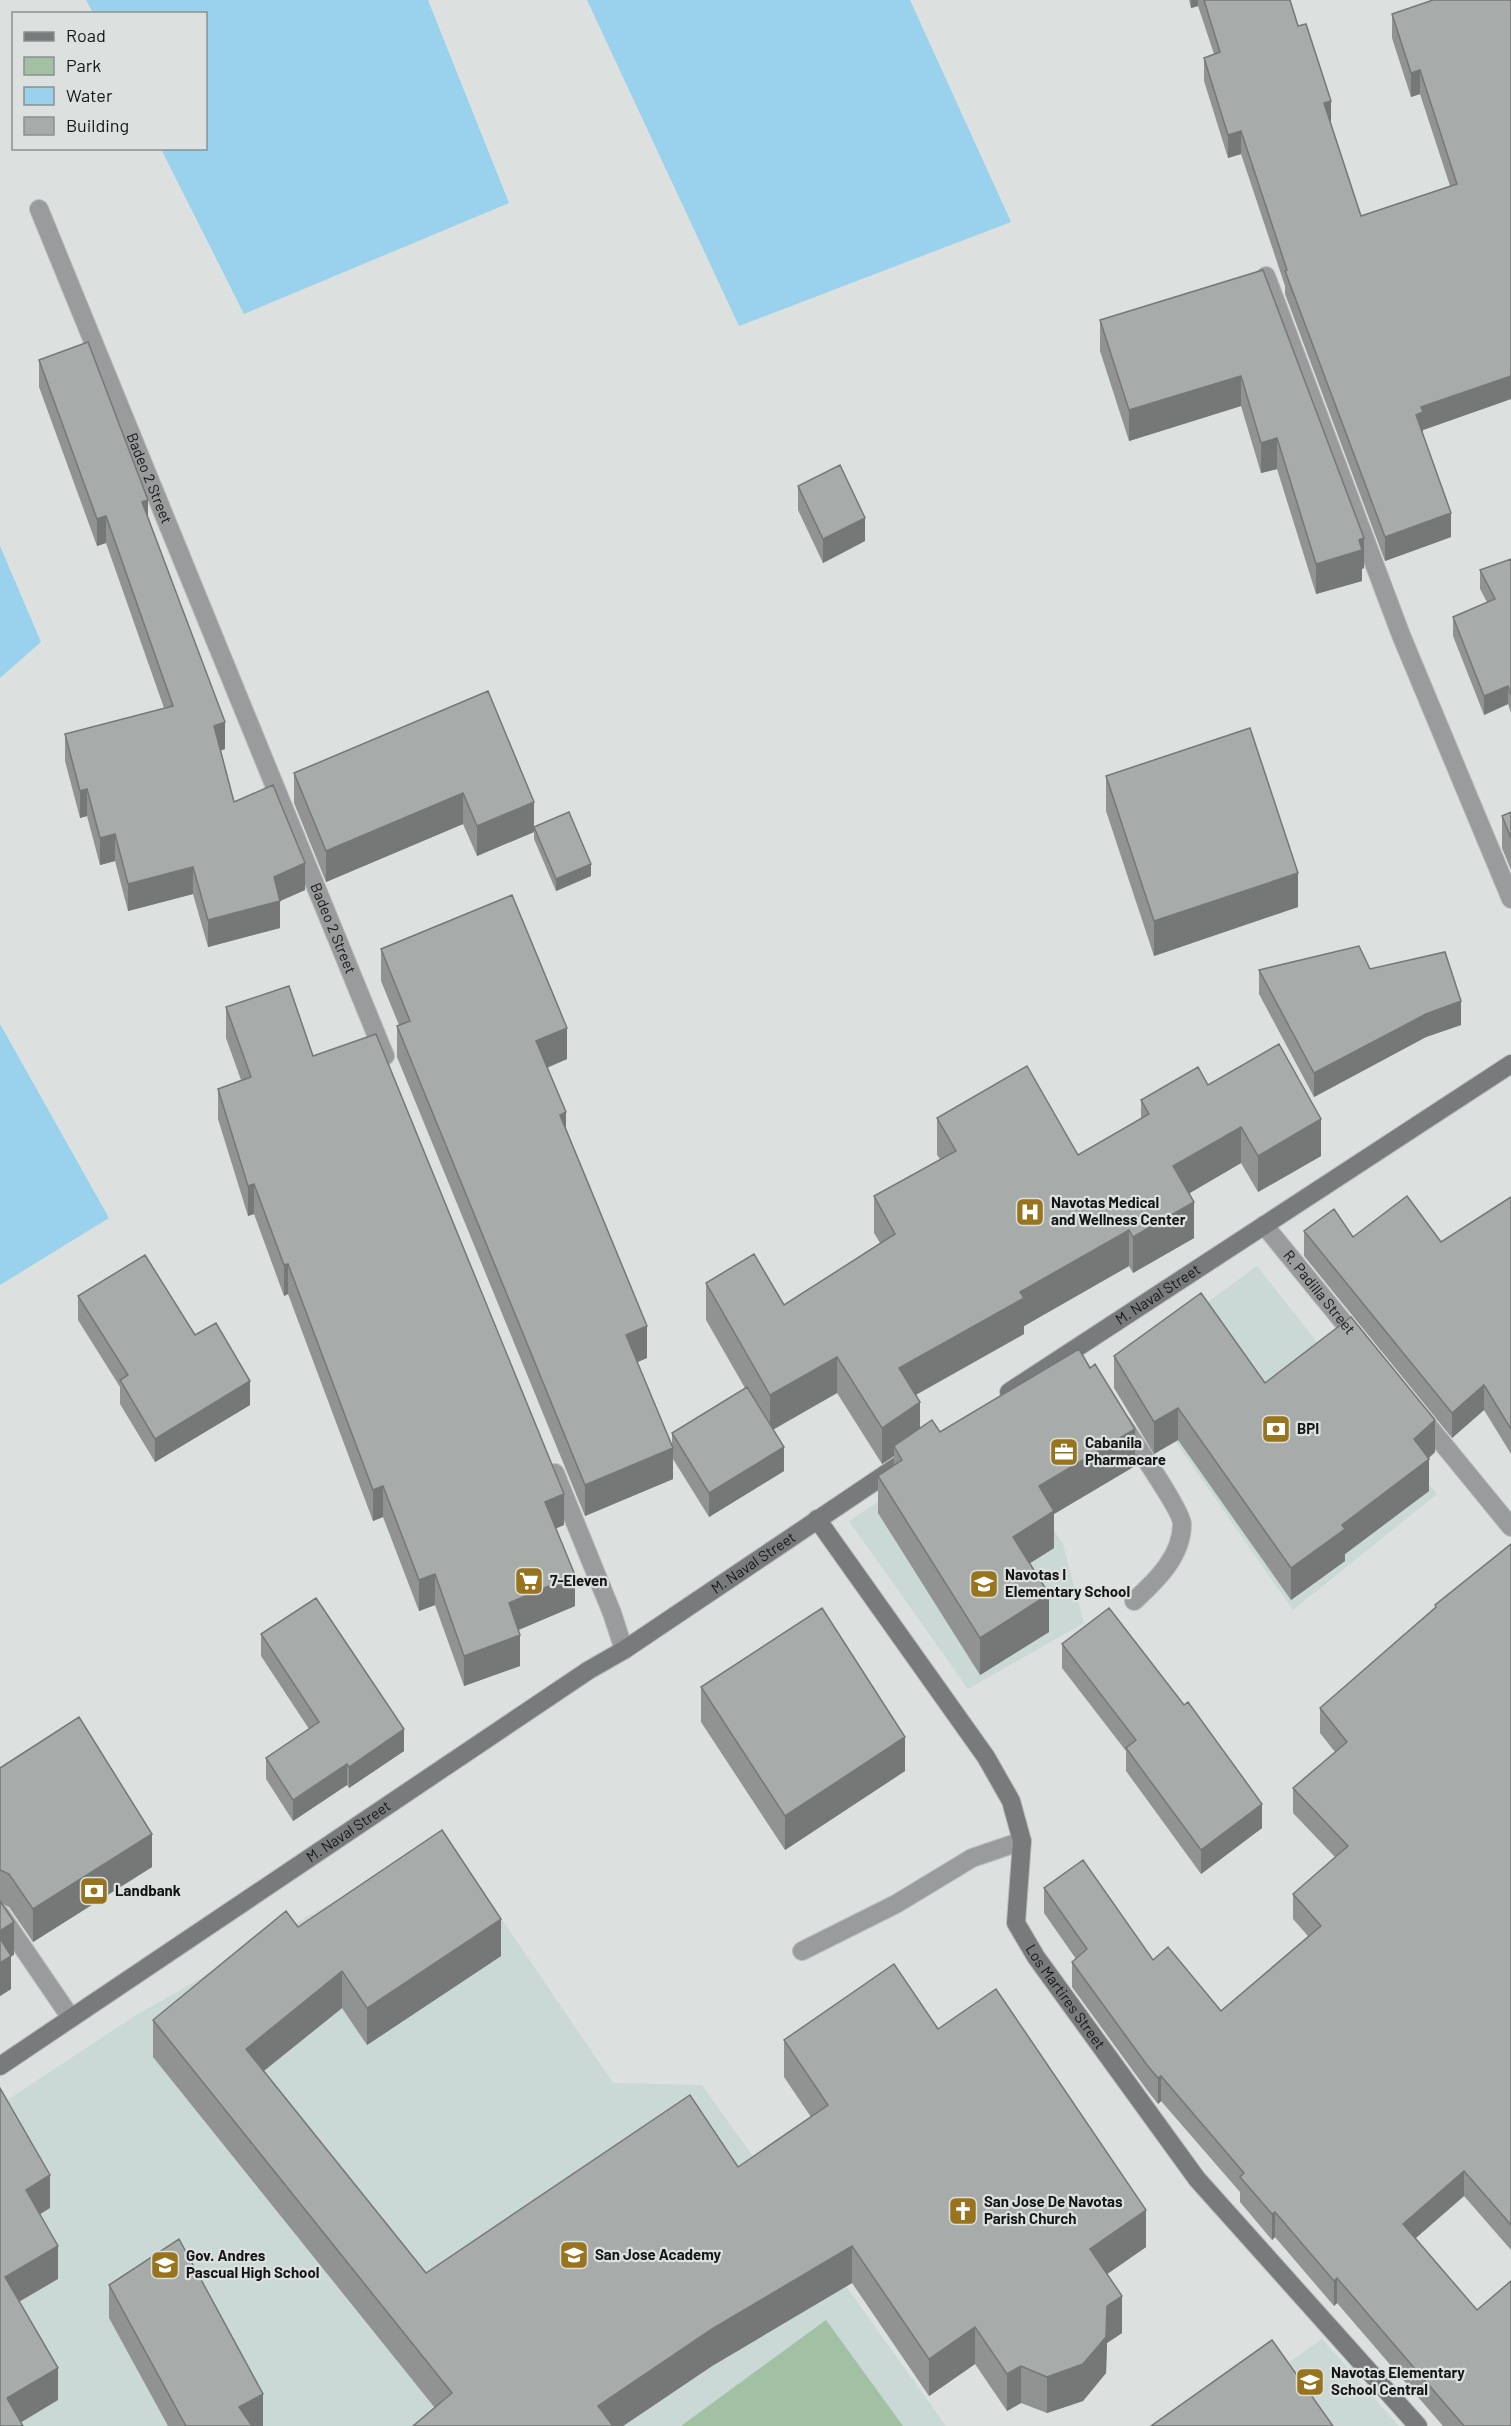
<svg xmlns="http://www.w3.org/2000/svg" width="1511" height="2426" font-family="Barlow,sans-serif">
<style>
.built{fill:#cad8d6}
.green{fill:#a2c0a4}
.water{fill:#9ad1ec}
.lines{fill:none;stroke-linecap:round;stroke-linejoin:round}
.lane-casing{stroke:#b8bdbc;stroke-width:20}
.street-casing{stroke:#b8bdbc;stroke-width:20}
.secondary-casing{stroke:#b8bdbc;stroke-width:20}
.lane{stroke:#999b9c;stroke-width:18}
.street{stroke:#999b9c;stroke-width:18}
.secondary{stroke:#787a7b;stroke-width:18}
.wall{fill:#909392}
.shaded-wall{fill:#757877}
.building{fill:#a7abaa;stroke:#757877;stroke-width:1.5}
.labels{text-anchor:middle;stroke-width:4.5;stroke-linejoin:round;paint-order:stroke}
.street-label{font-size:15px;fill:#151716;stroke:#dce1e0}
.poi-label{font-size:15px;font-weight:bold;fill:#151716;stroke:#dce1e0;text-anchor:start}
</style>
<rect width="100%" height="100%" fill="#dce1e0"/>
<!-- built -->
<path class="built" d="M1257 1266 1437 1494 1293 1610 1122 1365Z
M989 1428 1063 1544 1084 1623 968 1689 849 1521Z
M446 1837 613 2083 702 2085 946 2426H0V2105L133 2017Z
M1322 2339 1399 2426H1197Z"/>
<!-- green -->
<path class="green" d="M826 2320 903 2426H681Z"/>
<!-- water -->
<path class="water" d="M86 0H428L509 203 244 314 161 149 206 148V14L93 13Z
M587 0H910L1011 222 739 326Z
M0 546 41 642 0 678Z
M0 1024 109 1218 0 1285Z"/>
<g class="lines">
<!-- lane casing -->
<g class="lane-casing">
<path id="lane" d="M1266 276 1401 635 1511 899
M1122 1424C1132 1439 1182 1511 1182 1524 1182 1556 1157 1580 1134 1601
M0 1914 71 2018
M802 1951 896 1904 972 1858 1022 1841"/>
</g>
<!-- street casing -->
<g class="street-casing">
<g id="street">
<path id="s1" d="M39 209 385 1056"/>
<path id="s2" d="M1264 1225 1358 1340"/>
<path d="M1421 1417 1511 1527"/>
<path d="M555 1473 612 1613 624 1650"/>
</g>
</g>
<!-- secondary casing -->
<g class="secondary-casing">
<g id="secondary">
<path id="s3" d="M1009 1392 1511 1064"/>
<path id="s4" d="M817 1519 986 1757 1011 1801 1022 1841 1016 1923 1036 1957 1197 2179 1418 2426"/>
<path id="s5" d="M0 2066 589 1670 624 1650 899 1465"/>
</g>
</g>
<!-- lane -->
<use href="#lane" class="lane"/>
<!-- street -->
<use href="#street" class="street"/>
<!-- secondary -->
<use href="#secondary" class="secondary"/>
</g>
<!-- wall -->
<path class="wall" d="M1189 0H1290L1361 216 1450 186 1420 94 1411 97 1392 38V14L1511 0V399L1423 430V433L1451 537 1385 561 1285 294V286L1241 154 1228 158 1204 81V58L1214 54 1198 6 1191 8Z
M1263 270 1364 568 1362 569V581L1316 594 1277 469 1261 473 1241 406 1129 441 1100 351V320Z
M39 360 148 517 225 749 221 750 234 802 305 890 280 901V928L208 947 193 894 128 911 115 861 100 865 87 816 80 818 65 761V734L164 708 106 543 97 546 39 387Z
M798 486 865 541 823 563 798 510Z
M1511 559V713L1508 704 1484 715 1453 636V617L1487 602 1480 589V570Z
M488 691 534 827 591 876 556 891 534 839V832L477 856 463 824 326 882 294 803V773Z
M1106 776 1298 907 1154 956 1106 811Z
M1511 812V870L1502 848V816Z
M381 949 567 1059 547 1068 566 1129 647 1358 637 1362 672 1444V1433L745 1388 706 1320V1283L784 1305 880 1243 874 1233V1196L940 1159 937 1155V1118L1078 1155 1141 1119V1100L1208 1085 1321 1156 1258 1192 1241 1163 1189 1193 1194 1238 1133 1273 1129 1266 1024 1326V1334L916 1395 920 1428 1135 1466 1054 1514V1548L1030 1563 1049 1632 980 1675 878 1513V1476L894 1466V1456L882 1464 837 1393 773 1430 784 1471 709 1517 673 1459V1479L585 1516 397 1057V1026L399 1025 381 981Z
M1370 969 1461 1025 1426 1037 1314 1097 1259 994V970Z
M226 1007 313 1056 564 1525 556 1528 575 1606 518 1630 520 1666 464 1686 435 1605 419 1611 383 1517 373 1521 288 1294 284 1296 254 1214 248 1216 218 1119V1089L241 1080 226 1038Z
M1511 1197V1454L1484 1410 1452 1438 1304 1256V1231L1353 1237 1441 1242Z
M78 1296 195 1335 250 1405 155 1462 120 1404V1387L78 1320Z
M1114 1356 1435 1452 1429 1458V1491L1345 1554V1561L1291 1600 1178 1440 1154 1454 1114 1388Z
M1511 1544V2250L1464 2196 1416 2238 1511 2426H1443L1337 2303 1334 2306 1275 2237 1272 2240 1240 2202V2192L1161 2101 1158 2104 1147 2090 1072 1987V1962L1076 1959 1044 1913V1888L1153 1960 1221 2011 1308 1936 1293 1919V1894L1335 1857 1293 1813V1788L1335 1752 1320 1733V1708L1435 1608V1605Z
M261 1634 404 1751 349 1788 347 1785 293 1821 266 1779V1758L309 1729 261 1656Z
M1062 1644 1262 1828 1201 1874 1126 1771V1751L1062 1668Z
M701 1687 905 1771 785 1850 701 1722Z
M0 1768 152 1867 33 1942 9 1907 2 1904 14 1955 11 1956V1989L0 1996Z
M298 1927 501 1956 367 2045 342 2008 264 2071 426 2273 738 2167 811 2117 784 2077V2040L938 2029 1146 2247 1107 2274 1122 2333 1107 2343 1106 2373 1083 2401 1047 2413 1021 2403 1007 2411 975 2364 929 2396 852 2283 712 2366 623 2426H413L435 2408 153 2057V2020Z
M109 2285 263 2426H168L109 2318Z"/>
<!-- shaded-wall -->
<path class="shaded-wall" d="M1191 0H1198V6L1191 8Z
M1420 70V94L1411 97V73Z
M1331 101V125L1324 103Z
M1241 131V154L1228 158V135Z
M1241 376V406L1129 441V410Z
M1511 376V399L1423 430V436L1416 415 1421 407Z
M1277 438V469L1261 473V443Z
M148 500V527L142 502Z
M1451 513V537L1385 561V537Z
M106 516V543L97 546V519Z
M865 518V541L823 563V539Z
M1364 538V568L1362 569V581L1316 594V564L1359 540Z
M1508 686V704L1484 715V696Z
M225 722V749L214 753V726Z
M87 789V816L80 818V791Z
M463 793V824L326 882V851Z
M534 802V832L477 856V826Z
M115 834V861L100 865V838Z
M305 863V890L280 901V928L208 947V920L274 877Z
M591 864V876L556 891V879Z
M193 867V894L128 911V884Z
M1298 873V907L1154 956V921Z
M1461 1001V1025L1426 1037 1314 1097V1073L1426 1014Z
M567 1028V1059L536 1072V1041Z
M566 1112V1144L560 1115Z
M1321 1119V1156L1258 1192V1156Z
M1241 1127V1163L1173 1203V1166Z
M254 1184V1214L248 1216V1186Z
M1194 1202V1238L1133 1273V1237Z
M1129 1230V1266L1024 1326V1334L899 1404V1368L1020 1292Z
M288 1264V1294L284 1296V1265Z
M647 1326V1358L626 1367V1335Z
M837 1357V1393L770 1431V1395Z
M250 1381V1405L155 1462V1439Z
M1484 1385V1410L1452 1438V1413Z
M920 1402V1438L894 1446V1456L882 1464V1428Z
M1178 1408V1440L1154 1454V1422Z
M1435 1420V1452L1415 1470 1429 1459V1491L1345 1554V1561L1291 1600V1568L1414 1439Z
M1135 1429V1466L1054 1514V1548L1013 1574V1537L1039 1486Z
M784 1447V1471L709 1517V1493Z
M673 1448V1479L585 1516V1485Z
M383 1486V1517L373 1521V1490Z
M564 1494V1525L545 1533V1502Z
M435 1574V1605L419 1611V1580Z
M575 1575V1606L509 1634V1603Z
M1049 1594V1632L980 1675V1638Z
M520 1635V1666L464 1686V1656Z
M404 1729V1751L349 1788V1767Z
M905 1737V1771L785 1850V1816Z
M347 1764V1785L293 1821V1800Z
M1262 1804V1828L1201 1874V1850Z
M152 1834V1867L33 1942V1909Z
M501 1919V1956L367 2045V2008Z
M14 1922V1955L11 1956V1989L0 1996V1931Z
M342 1971V2008L246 2085V2049Z
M1161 2076V2101L1158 2104V2078Z
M1464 2171V2196L1403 2249V2224Z
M50 2175V2208L26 2223V2190Z
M1146 2210V2247L1090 2286V2249Z
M1275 2212V2237L1272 2240V2214Z
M58 2246V2279L5 2310V2277Z
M852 2246V2283L712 2366 623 2426H598V2406L712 2329Z
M1337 2278V2303L1334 2306V2281Z
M1122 2296V2333L1107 2343 1106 2373 1083 2401 1047 2413V2377L1107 2306Z
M975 2327V2364L929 2396V2359Z
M1021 2366V2403L1007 2411V2374Z
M58 2368V2400L15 2426 7 2398Z
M263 2394V2426H239V2407Z"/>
<!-- building -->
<path class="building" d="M1204 0H1290L1298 26 1306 24 1331 101 1324 103 1361 216 1457 184 1420 70 1411 73 1392 14 1433 0H1511V376L1421 407 1423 412 1416 415 1451 513 1385 537 1285 271 1287 270 1241 131 1228 135 1204 58 1220 52Z
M1263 270 1364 538 1359 540 1362 550 1316 564 1277 438 1261 443 1241 376 1129 410 1100 320Z
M88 342 148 500 142 502 225 722 214 726 234 802 273 785 305 863 274 877 280 901 208 920 193 867 128 884 115 834 100 838 87 789 80 791 65 734 173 706 106 516 97 519 39 360Z
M840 465 865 518 823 539 798 486Z
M1511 559V695L1508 686 1484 696 1453 617 1495 599 1480 570Z
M488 691 534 802 477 826 463 793 326 851 294 773Z
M1250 728 1298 873 1154 921 1106 776Z
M569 812 591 864 556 879 534 827Z
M1511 812V838L1502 816Z
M512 895 567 1028 536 1041 566 1112 560 1115 647 1326 626 1335 673 1448 585 1485 397 1026 410 1021 381 949Z
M1359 946 1370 969 1445 952 1461 1001 1426 1014 1314 1073 1259 970Z
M289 986 313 1056 376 1034 564 1494 545 1502 575 1575 509 1603 520 1635 464 1656 435 1574 419 1580 383 1486 373 1490 288 1264 284 1265 254 1184 248 1186 218 1089 251 1077 226 1007Z
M1279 1044 1321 1119 1258 1156 1241 1127 1173 1166 1194 1202 1133 1237 1129 1230 1020 1292 1024 1298 899 1368 920 1402 882 1428 837 1357 770 1395 706 1283 754 1254 784 1305 895 1234 874 1196 956 1151 937 1118 1027 1066 1078 1155 1149 1114 1141 1100 1198 1067 1208 1085Z
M1407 1196 1441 1242 1511 1197V1429L1484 1385 1452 1413 1304 1231 1334 1209 1353 1237Z
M145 1255 195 1335 216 1323 250 1381 155 1439 120 1380 128 1375 78 1296Z
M1201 1293 1265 1383 1351 1317 1435 1420 1414 1439 1429 1459 1342 1525 1345 1529 1291 1568 1178 1408 1154 1422 1114 1356Z
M1079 1349 1090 1368 1095 1364 1135 1429 1039 1486 1054 1511 1013 1537 1049 1594 980 1638 878 1476 902 1460 894 1446 932 1420 940 1432Z
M747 1387 784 1447 709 1493 672 1433Z
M1511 1544V2225L1464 2171 1403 2224 1477 2310 1511 2281V2426H1464L1337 2278 1334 2281 1275 2212 1272 2214 1240 2177 1244 2173 1161 2076 1158 2078 1147 2065 1072 1962 1087 1949 1044 1888 1083 1860 1153 1960 1168 1947 1221 2011 1321 1926 1293 1894 1348 1846 1293 1788 1347 1742 1320 1708 1436 1607 1435 1605Z
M316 1598 404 1729 349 1767 347 1764 293 1800 266 1758 319 1722 261 1634Z
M822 1608 905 1737 785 1816 701 1687Z
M1109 1608 1184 1705 1188 1702 1262 1804 1201 1850 1126 1748 1136 1740 1062 1644Z
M79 1717 152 1834 33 1909 9 1874 0 1870V1768Z
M442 1830 501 1919 367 2008 342 1971 246 2049 426 2273 690 2095 738 2167 828 2105 784 2040 894 1964 938 2029 996 1989 1146 2210 1090 2249 1122 2296 1107 2306 1106 2337 1083 2364 1047 2377 1021 2366 1007 2374 975 2327 929 2359 852 2246 712 2329 598 2406 613 2426H413L452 2393 153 2020 286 1911 298 1927Z
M0 1901 14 1922 0 1931Z
M0 1938 11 1956 0 1963Z
M0 2088 50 2175 26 2190 58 2246 5 2277 58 2368 7 2398 23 2426H0Z
M179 2239 263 2394 239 2407 252 2426H186L109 2285Z
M1272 2340 1333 2426H1151Z"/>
<!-- icons -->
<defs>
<g id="hospital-square" transform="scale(1.5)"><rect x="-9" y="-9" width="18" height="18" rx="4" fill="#99741e" stroke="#dce1e0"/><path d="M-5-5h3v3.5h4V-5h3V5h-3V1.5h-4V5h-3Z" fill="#fff"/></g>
<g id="bank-square" transform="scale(1.5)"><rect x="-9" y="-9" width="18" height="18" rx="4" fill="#99741e" stroke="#dce1e0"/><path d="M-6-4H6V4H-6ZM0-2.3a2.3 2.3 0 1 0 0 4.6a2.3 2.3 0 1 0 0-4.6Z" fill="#fff"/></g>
<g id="office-square" transform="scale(1.5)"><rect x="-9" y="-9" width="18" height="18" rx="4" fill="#99741e" stroke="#dce1e0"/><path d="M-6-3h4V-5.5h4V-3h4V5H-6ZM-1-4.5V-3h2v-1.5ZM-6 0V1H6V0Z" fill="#fff"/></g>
<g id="supermarket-square" transform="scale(1.5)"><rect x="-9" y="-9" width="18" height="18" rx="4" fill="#99741e" stroke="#dce1e0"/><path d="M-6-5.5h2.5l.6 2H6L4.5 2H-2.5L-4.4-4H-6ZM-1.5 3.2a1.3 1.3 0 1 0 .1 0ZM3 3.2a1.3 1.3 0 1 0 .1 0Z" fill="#fff"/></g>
<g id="school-square" transform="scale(1.5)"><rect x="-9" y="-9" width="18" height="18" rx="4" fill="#99741e" stroke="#dce1e0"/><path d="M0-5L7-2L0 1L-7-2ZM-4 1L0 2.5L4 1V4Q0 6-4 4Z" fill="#fff"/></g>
<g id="church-square" transform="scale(1.5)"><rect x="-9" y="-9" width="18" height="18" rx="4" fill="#99741e" stroke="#dce1e0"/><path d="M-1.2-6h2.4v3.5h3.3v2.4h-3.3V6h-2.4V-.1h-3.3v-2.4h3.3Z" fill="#fff"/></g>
</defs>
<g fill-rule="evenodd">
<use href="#hospital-square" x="1030" y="1212"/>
<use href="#bank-square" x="1276" y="1429"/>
<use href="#office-square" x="1064" y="1452"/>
<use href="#supermarket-square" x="529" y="1581"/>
<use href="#school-square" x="984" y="1584"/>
<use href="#bank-square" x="94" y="1891"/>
<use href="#church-square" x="963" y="2211"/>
<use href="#school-square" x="574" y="2255"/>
<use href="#school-square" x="165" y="2265"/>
<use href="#school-square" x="1310" y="2382"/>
</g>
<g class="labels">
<!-- street labels -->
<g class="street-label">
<text dy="5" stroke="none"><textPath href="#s1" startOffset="291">Badeo 2 Street</textPath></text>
<text dy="5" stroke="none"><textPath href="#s1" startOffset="777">Badeo 2 Street</textPath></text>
<text dy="5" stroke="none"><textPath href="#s3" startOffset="178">M. Naval Street</textPath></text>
<text dy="5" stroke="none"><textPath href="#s2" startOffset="87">R. Padilla Street</textPath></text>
<text dy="5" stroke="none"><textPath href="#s5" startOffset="906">M. Naval Street</textPath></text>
<text dy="5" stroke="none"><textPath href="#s5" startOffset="420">M. Naval Street</textPath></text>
<text dy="5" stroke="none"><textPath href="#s4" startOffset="555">Los Martires Street</textPath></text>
</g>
<!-- poi labels -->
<g class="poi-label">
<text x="1051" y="1208">Navotas Medical<tspan x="1051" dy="17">and Wellness Center</tspan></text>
<text x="1297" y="1434">BPI</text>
<text x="1085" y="1448">Cabanila<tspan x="1085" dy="17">Pharmacare</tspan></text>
<text x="1005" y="1580">Navotas I<tspan x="1005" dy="17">Elementary School</tspan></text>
<text x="550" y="1586">7-Eleven</text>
<text x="115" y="1896">Landbank</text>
<text x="984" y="2207">San Jose De Navotas<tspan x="984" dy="17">Parish Church</tspan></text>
<text x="595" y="2260">San Jose Academy</text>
<text x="186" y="2261">Gov. Andres<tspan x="186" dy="17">Pascual High School</tspan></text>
<text x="1331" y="2378">Navotas Elementary<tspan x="1331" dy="17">School Central</tspan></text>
</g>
</g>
<!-- legend -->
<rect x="12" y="12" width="195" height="138" fill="#dce1e0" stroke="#8c908f" stroke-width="1.5"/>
<rect x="24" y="32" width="30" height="9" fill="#787a7b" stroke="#8c908f" stroke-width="1.5"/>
<text x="66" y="42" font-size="18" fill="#151716">Road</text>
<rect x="24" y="57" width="30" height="18" fill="#a2c0a4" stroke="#8c908f" stroke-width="1.5"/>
<text x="66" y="72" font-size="18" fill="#151716">Park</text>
<rect x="24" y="87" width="30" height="18" fill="#9ad1ec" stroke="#8c908f" stroke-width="1.5"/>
<text x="66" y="102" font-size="18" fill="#151716">Water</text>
<rect x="24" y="117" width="30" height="18" fill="#a7abaa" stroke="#8c908f" stroke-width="1.5"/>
<text x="66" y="132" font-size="18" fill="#151716">Building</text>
</svg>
